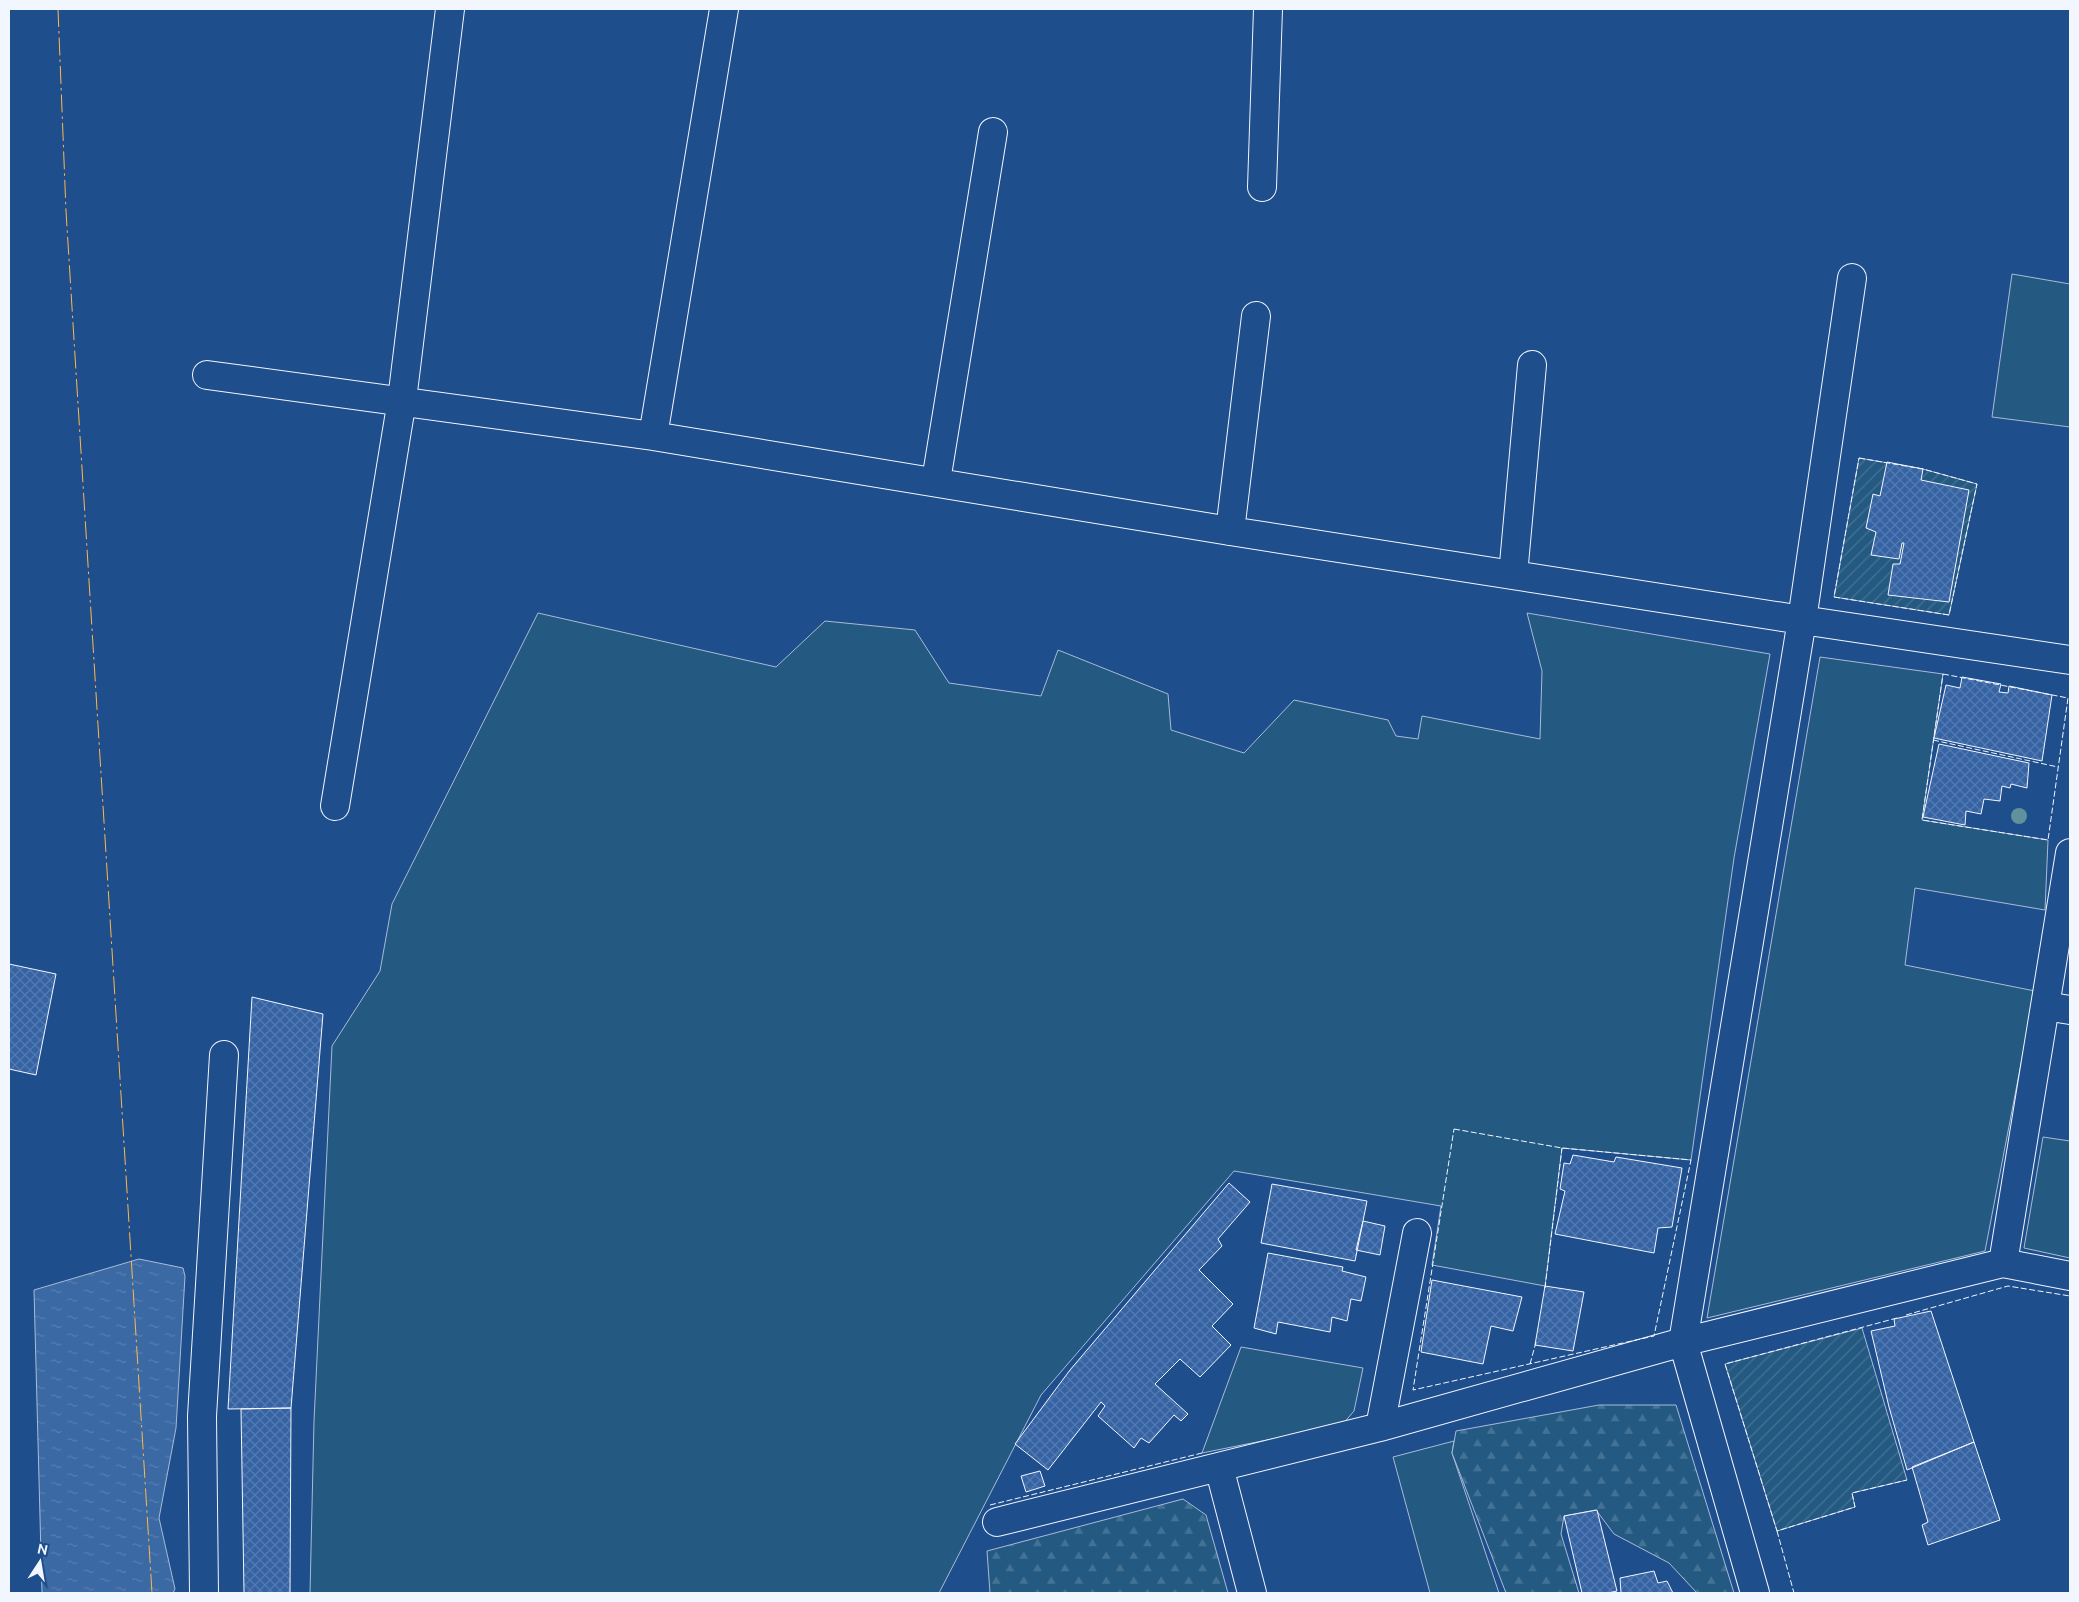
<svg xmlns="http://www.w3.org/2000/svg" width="2079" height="1602" font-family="Ubuntu,sans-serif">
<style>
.grass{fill:#245a82;stroke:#a8bbd7}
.forest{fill:url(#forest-firs);stroke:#a8bbd7}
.garden{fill:url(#garden-furrows);stroke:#a8bbd7}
.water{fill:url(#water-ripples);stroke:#a8bbd7}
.building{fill:url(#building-cross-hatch);stroke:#f2f6ff}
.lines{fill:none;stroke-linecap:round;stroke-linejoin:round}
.minor-casing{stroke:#f2f6ff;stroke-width:30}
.minor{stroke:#1f4e8c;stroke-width:28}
.fence{stroke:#f2f6ff;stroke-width:1;stroke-dasharray:6 2.5;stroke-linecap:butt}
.power{stroke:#ffb74d;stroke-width:1;stroke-dasharray:18 4 2.5 4;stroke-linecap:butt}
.tree{fill:#61919a}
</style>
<defs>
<pattern id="forest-firs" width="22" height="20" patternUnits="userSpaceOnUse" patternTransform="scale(1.25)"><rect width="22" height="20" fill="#245a82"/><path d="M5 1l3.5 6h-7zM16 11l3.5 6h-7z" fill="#447295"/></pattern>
<pattern id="garden-furrows" width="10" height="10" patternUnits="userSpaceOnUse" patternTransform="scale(1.25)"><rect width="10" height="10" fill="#245a82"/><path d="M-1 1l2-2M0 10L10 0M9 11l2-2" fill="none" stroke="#447295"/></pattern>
<pattern id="water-ripples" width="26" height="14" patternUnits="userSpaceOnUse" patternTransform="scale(1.25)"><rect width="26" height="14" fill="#3b69a3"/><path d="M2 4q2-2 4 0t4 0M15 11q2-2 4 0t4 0" fill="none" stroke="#587fb1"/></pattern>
<pattern id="building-cross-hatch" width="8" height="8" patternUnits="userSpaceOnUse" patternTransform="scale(1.25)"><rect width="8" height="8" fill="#3563a3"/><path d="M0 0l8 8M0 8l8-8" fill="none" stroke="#537ab1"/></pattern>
</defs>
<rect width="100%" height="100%" fill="#1f4e8c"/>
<!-- grass -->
<path class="grass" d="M2012 274 2070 284V427L1992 417Z
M538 613 776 667 825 621 915 630 949 683 1041 696 1058 650 1168 694 1171 730 1244 753 1294 700 1388 720 1396 736 1418 739 1422 716 1540 739 1542 671 1527 613 1770 654 1734 858 1691 1160 1562 1148 1545 1286 1432 1265 1441 1206 1234 1171 1041 1395 939 1593H310L314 1421 332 1046 380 971 392 904Z
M1820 657 1943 674 1922 820 2048 840 2045 910 1915 888 1905 965 2035 991 1985 1251 1707 1318Z
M2043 1137 2070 1141V1258L2024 1248Z
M1241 1347 1363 1368 1354 1411 1342 1425 1202 1453Z
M1454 1441 1452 1453 1499 1593H1430L1393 1457Z"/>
<!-- forest -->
<path class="forest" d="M1599 1405H1676L1734 1593H1697L1669 1563 1614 1534 1596 1510 1564 1516 1561 1534 1579 1593H1506L1452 1453 1456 1431Z
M1183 1499 1206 1515 1228 1593H990L987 1551Z"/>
<!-- garden -->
<path class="garden" d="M1859 458 1923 469 1977 484 1949 615 1834 597Z
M1862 1328 1907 1480 1852 1493 1855 1507 1777 1531 1725 1364Z"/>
<!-- water -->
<path class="water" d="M139 1259 183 1268 185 1276 176 1428 159 1518 175 1589 173 1593H42L34 1290Z"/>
<!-- building -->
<path class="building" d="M1887 462 1923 469 1921 480 1969 490 1949 602 1888 595 1893 564H1900L1904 543H1902L1899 559 1871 555 1876 532 1866 528 1873 494 1880 496Z
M1962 677 2001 684 1999 692 2008 693 2009 686 2052 695 2042 761 1934 738 1946 685 1960 688Z
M1939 744 2029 763 2027 788 2011 784 2010 788 2002 786 2000 801 1984 799 1981 814 1966 811 1965 825 1923 817Z
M9 964 56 974 36 1075 9 1069Z
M252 997 323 1014 291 1408 228 1409Z
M1573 1155 1614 1162 1616 1157 1682 1168 1672 1227 1658 1228 1654 1253 1555 1234 1565 1191 1560 1189 1564 1163 1570 1164Z
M1229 1183 1250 1202 1218 1239 1222 1246 1199 1270 1233 1304 1212 1326 1231 1345 1200 1377 1180 1359 1155 1384 1188 1414 1181 1421 1174 1415 1149 1443 1141 1438 1134 1448 1098 1416 1105 1406 1101 1402 1048 1470 1015 1444 1070 1370Z
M1272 1184 1367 1201 1355 1261 1261 1243Z
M1363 1221 1385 1226 1380 1255 1356 1250Z
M1268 1253 1343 1267 1342 1271 1366 1277 1361 1301 1351 1299 1347 1321 1332 1317 1330 1332 1278 1322 1276 1334 1254 1328Z
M1432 1280 1522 1297 1513 1331 1491 1326 1483 1364 1421 1352Z
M1545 1286 1584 1292 1573 1351 1535 1345Z
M1931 1311 1974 1442 1907 1470 1889 1407 1871 1331 1895 1326 1894 1319Z
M291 1408 290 1593H244L241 1409Z
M1974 1442 2000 1520 1928 1545 1922 1525 1928 1522 1912 1467Z
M1040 1471 1045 1486 1026 1492 1021 1476Z
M1597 1510 1617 1591 1608 1593H1582L1564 1516Z
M1654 1571 1658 1583 1667 1581 1673 1593H1621L1620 1578Z"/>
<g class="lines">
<!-- minor casing -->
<g class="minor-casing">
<path id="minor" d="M1262 187 1268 9
M207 375 653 436 1230 531 1802 620 2070 660
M653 436 724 9
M936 481 993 132
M1230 531 1256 316
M1513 575 1532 365
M335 806 402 400 450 9
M2045 1006 2070 1010
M2003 1263 2070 853
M1380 1427 1417 1233
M1219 1467 1252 1593
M997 1522 1380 1427 1683 1342 2003 1263 2070 1276
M204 1593 202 1416 224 1055
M1755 1593 1683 1342 1802 620 1852 278"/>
</g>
<!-- minor -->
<use href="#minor" class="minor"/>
<!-- fence -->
<path class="fence" d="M1859 458 1923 469 1977 484 1949 615 1834 597Z
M1943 674 2068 698 2048 840 1922 820Z
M1933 740 2058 767
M1454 1129 1562 1148 1691 1160 1654 1336 1413 1390Z
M1545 1288 1562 1148
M1906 1315 2008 1286 2070 1296
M1897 1318 1725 1364 1777 1531 1855 1507 1852 1493 1907 1480
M1530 1364 1536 1342
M990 1505 1202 1453
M1777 1531 1794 1593"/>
<!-- power -->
<path class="power" d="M58 9 66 211 152 1593"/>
</g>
<!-- trees -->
<circle class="tree" cx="2019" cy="816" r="8"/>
<!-- border -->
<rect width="2079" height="1602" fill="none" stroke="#f2f6ff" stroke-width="20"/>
<!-- north arrow -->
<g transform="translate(40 1562) rotate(12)" stroke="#1f4e8c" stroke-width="4" paint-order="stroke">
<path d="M0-4L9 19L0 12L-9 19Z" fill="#f2f6ff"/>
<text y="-8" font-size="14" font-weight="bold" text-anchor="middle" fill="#f2f6ff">N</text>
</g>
</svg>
